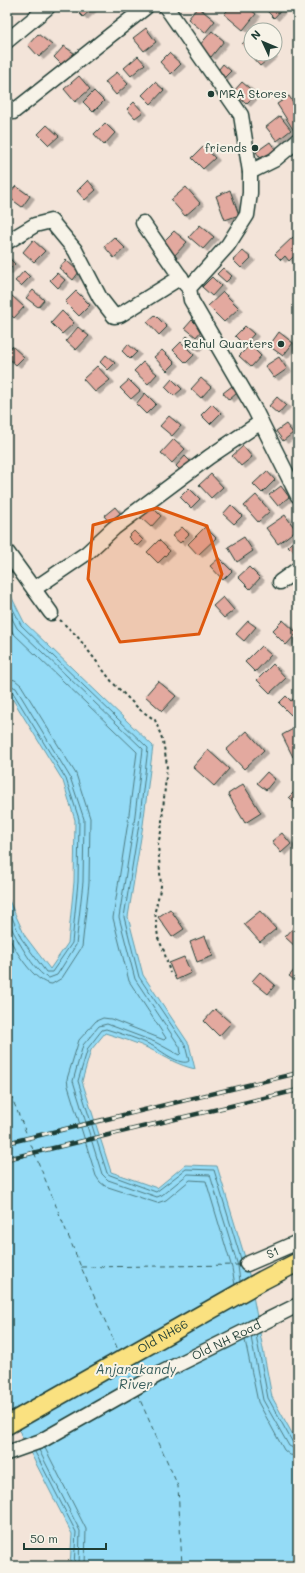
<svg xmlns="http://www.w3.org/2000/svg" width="305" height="1573" font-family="Mali,sans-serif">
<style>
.water{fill:#94dbf6;stroke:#659ca8}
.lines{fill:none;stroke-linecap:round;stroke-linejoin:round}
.shore{stroke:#4e7c82;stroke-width:1}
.ferry{stroke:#365d5b;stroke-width:1;stroke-dasharray:5 4;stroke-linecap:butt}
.building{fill:#e3a99f;stroke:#1f3d34;filter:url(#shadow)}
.minor-casing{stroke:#1f3d34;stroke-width:17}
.major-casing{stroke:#1f3d34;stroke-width:21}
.path{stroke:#1f3d34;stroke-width:2;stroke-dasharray:3 3;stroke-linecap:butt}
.minor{stroke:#f7f3e8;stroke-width:14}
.major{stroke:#fae180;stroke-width:18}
.rail-casing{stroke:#1f3d34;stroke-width:4.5}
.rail{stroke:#f7f3e8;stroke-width:3;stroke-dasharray:9;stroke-linecap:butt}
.marked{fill:#de580e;fill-opacity:0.2;stroke:#de580e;stroke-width:3;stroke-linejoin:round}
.poi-dot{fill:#1f3d34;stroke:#f7f3e8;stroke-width:1.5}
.labels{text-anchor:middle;stroke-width:4;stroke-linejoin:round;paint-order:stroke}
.poi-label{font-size:12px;fill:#1f3d34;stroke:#f7f3e8;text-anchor:end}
.street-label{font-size:12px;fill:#1f3d34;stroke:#f7f3e8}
.water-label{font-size:13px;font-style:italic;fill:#365d5b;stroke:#f7f3e8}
</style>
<defs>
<filter id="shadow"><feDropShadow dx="4.5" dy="2.5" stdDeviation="0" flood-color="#0004"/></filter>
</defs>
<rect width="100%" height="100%" fill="#f3e4d9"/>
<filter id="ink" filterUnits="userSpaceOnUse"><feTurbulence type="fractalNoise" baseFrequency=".025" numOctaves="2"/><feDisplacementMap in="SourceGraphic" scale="8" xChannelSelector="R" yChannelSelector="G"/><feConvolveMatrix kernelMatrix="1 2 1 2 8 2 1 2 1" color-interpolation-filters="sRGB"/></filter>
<g filter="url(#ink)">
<!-- water -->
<path class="water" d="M7 588 24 622 153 746 143 825 128 917 143 975 189 1044 195 1069C178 1065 167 1058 152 1050 138 1043 121 1038 105 1033L91 1050 82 1081 111 1172 157 1188 185 1165 217 1166 247 1264 272 1397 298 1444V1566H70L72 1534 7 1407V896L25 936 50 969 68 943 74 882 75 820 63 781 7 690Z"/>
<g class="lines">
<!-- shore -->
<path class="shore" d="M7 597 21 625 148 748 139 824 124 917 139 977 185 1045 189 1061C181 1067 160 1050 153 1046 139 1039 122 1034 106 1029L102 1030 88 1048 78 1081 107 1173 110 1175 156 1192 186 1169 214 1170 241 1259
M7 609 17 628 143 749 134 823 119 917 135 979 180 1047 181 1053 179 1055 155 1042 107 1024 99 1026 83 1045 73 1081 102 1174 108 1180 157 1197 162 1195 188 1174 210 1175 238 1266 240 1281
M7 622 13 633 137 752 128 822 113 918 129 981 166 1038 164 1040 111 1019 103 1018 96 1021 79 1040 67 1079 68 1086 96 1176 100 1182 105 1186 157 1203 166 1200 190 1180 206 1181 232 1268 235 1285
M7 678 15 680 21 685 76 774 90 818 89 883 82 947 62 978 52 984C35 984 13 948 7 933
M7 684 16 688 70 777 84 819 83 882 76 945 57 975 49 978C35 975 13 932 7 919
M7 689 12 691 66 779 79 819 78 882 72 943 52 972H46L21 938 7 906
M256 1335 268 1398 293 1443 298 1445
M251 1337 263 1400 289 1446 298 1450
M245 1340 258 1402 284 1450 290 1455 298 1456
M45 1448 86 1529 85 1566
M39 1450 80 1531 79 1566
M35 1452 76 1532 74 1566"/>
<!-- ferry -->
<path class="ferry" d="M7 1086 81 1267 119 1352
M81 1267 240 1265
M126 1368 132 1381
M137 1393 178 1486 182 1566"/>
</g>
<!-- building -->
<path class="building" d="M73 7H94L83 17Z
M198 7 215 21 205 33 188 19Z
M231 7H247L256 14 243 30 224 14Z
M263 7H284L274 18Z
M146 28 156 42 144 51 133 38Z
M212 31 224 41 211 57 198 47Z
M38 34 52 45 39 57 28 45Z
M251 36V50L249 52 242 44Z
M64 46 78 56 65 68 54 57Z
M169 53 181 64 171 74 160 62Z
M253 54H272L273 55 260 66 251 56Z
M138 56 145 64 131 76 124 68Z
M223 64 231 71 222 80 215 74Z
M117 72 128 84 116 95 105 82Z
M79 76 90 89 75 102 64 89Z
M155 82 164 90 151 104 142 95Z
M242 82 256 94 246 104 233 92Z
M94 91 104 101 93 112 83 102Z
M289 96 298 110V133L296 134 277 104Z
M134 102 143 112 135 118 127 109Z
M280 116 291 130 277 141 266 127Z
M105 123 115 133 104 145 94 134Z
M47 125 59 136 49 145 38 134Z
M270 142 275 149 262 160 256 152Z
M204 146 215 158 203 169 192 158Z
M88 180 96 190 85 200 77 191Z
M16 186 30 196 22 207 7 196Z
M186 187 200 203 185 216 171 200Z
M230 190 239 215 225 220 216 196Z
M200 225 214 237 203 249 189 237Z
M174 231 187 242 174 256 161 244Z
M114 237 125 248 114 258 104 246Z
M293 237 298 242V252L289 261 285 256 281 260 275 254Z
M33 240 45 251 34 262 23 252Z
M243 251 251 258 241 268 233 260Z
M7 256 15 264 8 271H7Z
M66 260 79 272 73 280 59 268Z
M223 268 232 276 226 282 217 274Z
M24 271 30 277 21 286 15 281Z
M57 273 65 280 58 288 50 280Z
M212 277 221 286 212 296 202 287Z
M33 290 44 300 38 307 26 298Z
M76 291 90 305 79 316 65 302Z
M223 292 239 308 224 322 208 306Z
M11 295 24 307 14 318 7 312V299Z
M62 311 74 323 62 334 51 323Z
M155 315 167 327 159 335 147 322Z
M192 320 202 330 196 337 185 328Z
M245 326 254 334 244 345 235 336Z
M78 327 89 336 76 350 66 341Z
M279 332 293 343 283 356 269 346Z
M187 336 198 346 195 349 184 339Z
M181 342 194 355 186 363 173 350Z
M128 344 137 352 130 359 122 351Z
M250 345 261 356 251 367 239 356Z
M12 346 24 357 16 365 7 357V352Z
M162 350 175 363 167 371 154 357Z
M106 355 115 363 108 370 100 362Z
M279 357 287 369 274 378 265 366Z
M143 362 157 374 148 384 134 371Z
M97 366 110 380 95 392 83 379Z
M201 378 211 387 201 398 191 389Z
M172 379 182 389 174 396 165 387Z
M129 380 140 391 131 399 120 388Z
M232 386 237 393 229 400 223 393Z
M145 393 156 404 146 414 136 404Z
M277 397 286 405 278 414 269 406Z
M212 404 221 413 210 424 201 415Z
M169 416 181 426 172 436 160 426Z
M286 424 293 433 283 441 276 431Z
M174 439 185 449 172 463 161 453Z
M243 446 252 457 241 466 232 456Z
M185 456 193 464 184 474 176 466Z
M267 471 275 480 262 493 253 484Z
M211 474 223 487 211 498 199 485Z
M281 486 289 497 278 506 269 495Z
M189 488 200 499 191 508 180 497Z
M256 495 270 511 258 522 244 506Z
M231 505 242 516 234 524 223 514Z
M151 506 161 516 151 527 140 517Z
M115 507 121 514 110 523 104 516Z
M285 515 296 530 278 544 266 528Z
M182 527 189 534 180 543 172 536Z
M205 527 216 538 198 555 188 544Z
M134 531 143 540 137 546 128 537Z
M298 536V556L288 546Z
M244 537 253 551 237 562 228 547Z
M159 540 170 551 158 563 147 552Z
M219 558 232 571 223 580 210 566Z
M249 567 260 578 250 589 238 577Z
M223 597 234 610 224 618 213 606Z
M283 620 297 633 286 645 272 631Z
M248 621 256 627 244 641 236 634Z
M261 646 271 655 255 672 245 662Z
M273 664 286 678 270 693 257 680Z
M158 681 176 696 162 711 145 696Z
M298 695V719L293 713 291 715 279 703 286 696 291 701Z
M295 728 298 733V754L293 757 282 735Z
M247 731 264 750 244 769 226 750Z
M208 750 229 769 214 786 193 767Z
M267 772 275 779 266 790 257 783Z
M243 784 261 813 245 823 228 794Z
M298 788V806L289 797Z
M282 833 291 844 281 853 272 841Z
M170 909 184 929 172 937 158 917Z
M260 911 276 929 260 942 244 924Z
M296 925 298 927V949L285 937Z
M205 936 213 956 197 962 190 942Z
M184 957 191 973 176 980 169 963Z
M298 966V983L289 976Z
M260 972 275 985 268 994 252 981Z
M215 1009 231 1023 219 1036 204 1021Z"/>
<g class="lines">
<!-- minor casing -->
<g class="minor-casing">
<g id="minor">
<path d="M166 7 241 115 250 172V193L247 215 228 245 189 288 191 300 255 410 298 496"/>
<path d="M7 41 48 7"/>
<path d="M7 105 13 112 146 7"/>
<path d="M250 172 274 160 298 140"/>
<path d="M143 223 186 285"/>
<path d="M7 242 35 225 51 221 75 250 100 298 114 316 120 315 181 277"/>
<path d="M7 552 51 613"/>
<path d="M280 582 298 569"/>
<path d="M34 589 87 553 114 528 209 457 261 422"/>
<path id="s1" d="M247 1264 298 1242"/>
<path id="s2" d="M7 1453 41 1441 161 1373 298 1305"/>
</g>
</g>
<!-- major casing -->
<g class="major-casing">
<g id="major">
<path id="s3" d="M7 1425 263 1280 298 1262"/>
</g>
</g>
<!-- path -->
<path class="path" d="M60 620 77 636 113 683 139 709 155 720 163 741 167 765 161 832 158 844 161 886 155 911 158 938 164 951 170 973"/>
<!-- minor -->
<use href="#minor" class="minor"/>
<!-- major -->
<use href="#major" class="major"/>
<!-- rail casing -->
<g class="rail-casing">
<path id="rail" d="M7 1143 298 1073
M7 1159 298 1090"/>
</g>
<!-- rail -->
<use href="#rail" class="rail"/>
</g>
</g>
<!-- marked area -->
<path class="marked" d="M157 508 207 526 222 574 199 634 120 642 88 579 93 525Z"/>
<!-- markers -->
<g class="poi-dot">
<circle cx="211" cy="94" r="4"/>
<circle cx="255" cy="148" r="4"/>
<circle cx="281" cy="344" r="4"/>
</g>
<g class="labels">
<!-- poi labels -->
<g class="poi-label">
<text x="219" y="98" text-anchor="start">MRA Stores</text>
<text x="247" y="152">friends</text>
<text x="273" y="348">Rahul Quarters</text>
</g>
<!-- street labels -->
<g class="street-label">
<text dy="4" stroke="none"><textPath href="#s1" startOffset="28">S1</textPath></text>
<text dy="4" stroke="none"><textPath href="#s3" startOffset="179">Old NH66</textPath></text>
<text dy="4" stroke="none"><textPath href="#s2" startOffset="247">Old NH Road</textPath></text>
</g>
<!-- water labels -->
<g class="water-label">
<text x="136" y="1374">Anjarakandy<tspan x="136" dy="15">River</tspan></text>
</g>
</g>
<!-- margin -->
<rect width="305" height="1573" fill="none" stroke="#f7f3e8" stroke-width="24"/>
<rect x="12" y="12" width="281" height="1549" fill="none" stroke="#1f3d34" stroke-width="1.5" filter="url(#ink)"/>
<!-- north arrow -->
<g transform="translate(263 42) rotate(314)"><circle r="19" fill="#f7f3e8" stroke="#a1aaa0"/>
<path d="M0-3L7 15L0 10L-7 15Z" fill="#1f3d34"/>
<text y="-6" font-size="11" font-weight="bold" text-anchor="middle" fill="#1f3d34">N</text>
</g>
<!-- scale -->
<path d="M24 1543v6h82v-6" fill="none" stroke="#1f3d34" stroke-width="2"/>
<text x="30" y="1543" font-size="12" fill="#1f3d34" stroke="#f7f3e8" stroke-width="3" paint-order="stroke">50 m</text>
</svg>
